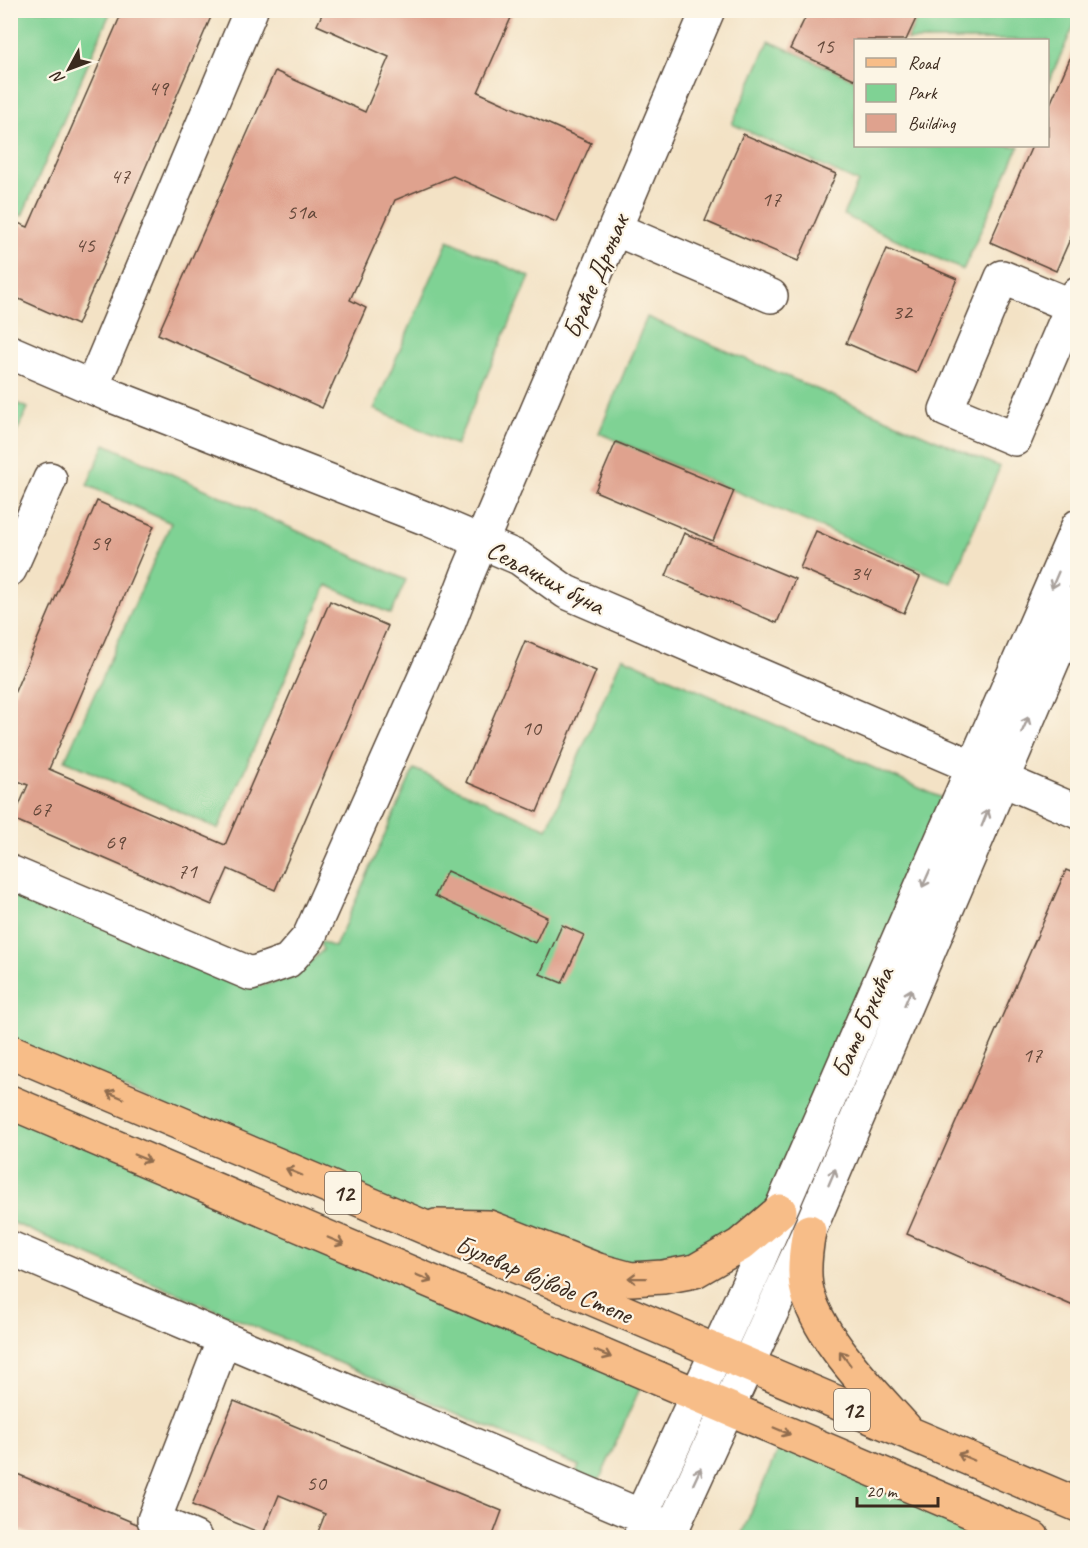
<svg xmlns="http://www.w3.org/2000/svg" width="1088" height="1548" font-family="Caveat,sans-serif">
<style>
.green{fill:#7fd294;stroke:#5d7e59;stroke-width:1.5}
.building{fill:#dfa28e}
.lines{fill:none;stroke-linecap:round;stroke-linejoin:round}
.minor-casing{stroke:#574637;stroke-width:36}
.major-casing{stroke:#574637;stroke-width:36}
.minor{stroke:#fff;stroke-width:33}
.major{stroke:#f7bd88;stroke-width:33}
.oneway{stroke:#a79f9a}
.oneway2{stroke:#906c4e}
.labels{text-anchor:middle;stroke-width:4.5;stroke-linejoin:round;paint-order:stroke}
.number-label{font-size:22px;fill:#64483a}
.shield{fill:#fcf5e5;stroke:#75675a;stroke-width:1.5}
.shield-label{font-size:24px;font-weight:bold;fill:#3b2a1e}
.street-label{font-size:26px;fill:#3b2a1e;stroke:#fcf5e5}
</style>
<rect width="100%" height="100%" fill="#fcf5e5"/>
<filter id="ink" filterUnits="userSpaceOnUse"><feTurbulence type="fractalNoise" baseFrequency=".0167" numOctaves="2"/><feDisplacementMap in="SourceGraphic" scale="12" xChannelSelector="R" yChannelSelector="G"/><feConvolveMatrix kernelMatrix="1 2 1 2 8 2 1 2 1" color-interpolation-filters="sRGB"/></filter>
<filter id="wash" filterUnits="userSpaceOnUse"><feTurbulence type="fractalNoise" baseFrequency=".008" numOctaves="4" result="noise"/><feDisplacementMap in="SourceGraphic" scale="24" xChannelSelector="R" yChannelSelector="G"/><feGaussianBlur stdDeviation="1.35" result="paint"/><feColorMatrix in="noise" values="0 0 0 0 0 0 0 0 0 0 0 0 0 0 0 0 0 1.4 0 .05"/><feComposite in="paint" operator="in"/></filter>
<g filter="url(#wash)">
<rect width="100%" height="100%" fill="#f3e2c5"/>
<!-- green -->
<path class="green" d="M11 10 111 11 22 216 11 211Z
M921 10H1077L1078 17 1048 83V40H907Z
M769 41 855 80 856 146H1019L963 270 843 215 858 182 732 124Z
M448 240 530 277 456 445 374 409Z
M647 317 1000 467 951 583 599 433Z
M11 401 28 408 12 442H10Z
M105 444 406 580 391 614 327 585 218 829 65 760 171 523 87 485Z
M622 657 951 802 773 1207 699 1256 660 1266 619 1263 417 1215 11 1041 10 880 260 986 294 977 323 950 319 941 335 947 414 769 547 829Z
M10 1111 644 1379 596 1488 574 1479 579 1466 11 1222Z
M782 1440 1013 1537 768 1538 763 1535 762 1537 740 1538Z"/>
<g id="blocks">
<!-- building -->
<path class="building" d="M123 10H214L77 325 10 295V220L28 227Z
M324 10 514 11 478 92 591 143 556 222 453 176 395 200 350 300 366 308 322 408 158 334 275 71 365 112 389 57 317 25Z
M809 10H920L906 40H856V80L790 49Z
M1078 40V221L1056 271 990 242 1032 146H1048V109Z
M743 134 836 174 798 261 705 221Z
M887 249 957 279 916 373 846 343Z
M616 442 734 491 713 541 595 491Z
M97 501 154 526 49 769 225 845 330 601 388 626 275 890 228 869 212 905 13 819 28 785 10 778V703Z
M816 531 920 577 904 613 800 568Z
M684 533 795 579 777 623 666 576Z
M525 641 596 671 537 812 466 782Z
M1066 870 1078 875V1308L907 1234Z
M447 871 547 917 535 943 435 896Z
M562 925 584 935 562 983 540 974Z
M234 1401 502 1511 492 1538H333L318 1532 325 1514 279 1495 263 1534 192 1505Z
M10 1471 151 1530 148 1538H37L10 1526Z"/>
</g>
</g>
<g filter="url(#ink)">
<use href="#blocks" fill-opacity="0" stroke="#574637" stroke-width="1.5"/>
<g class="lines">
<!-- minor casing -->
<g class="minor-casing">
<path id="minor" d="M615 229 771 296
M1078 293 1072 306 1015 439 946 410 1002 277 1072 306 1078 308
M10 352 112 396 430 520 519 558 566 592 1078 812
M92 387 251 10
M10 569 50 479
M10 872 251 974 288 961 309 937 448 625 468 573 708 10
M10 1248 660 1524
M195 1538 154 1520 224 1339
M642 1538 641 1516 755 1269 1078 526
M664 1538 672 1529 809 1231 1078 602"/>
</g>
<!-- major casing -->
<g class="major-casing">
<path id="major" d="M10 1051 1078 1505
M10 1102 1033 1538
M436 1226 489 1227 598 1270 631 1279 663 1277 695 1271 740 1245 780 1211
M809 1231C806 1248 803 1268 806 1286 815 1335 872 1391 905 1428"/>
</g>
<!-- minor -->
<use href="#minor" class="minor"/>
<!-- major -->
<use href="#major" class="major"/>
</g>
<!-- one-way arrows -->
<defs><path id="oneway-shaft" d="M-6 0H5M1.5-3L5.5 0L1.5 3" fill="none" stroke-width="1.6" stroke-linecap="round" stroke-linejoin="round" transform="scale(1.5)"/></defs>
<g class="oneway">
<use href="#oneway-shaft" transform="translate(1055 580) rotate(113)"/>
<use href="#oneway-shaft" transform="translate(1025 725) rotate(-66)"/>
<use href="#oneway-shaft" transform="translate(985 818) rotate(-68)"/>
<use href="#oneway-shaft" transform="translate(926 879) rotate(114)"/>
<use href="#oneway-shaft" transform="translate(908 997) rotate(-67)"/>
<use href="#oneway-shaft" transform="translate(832 1177) rotate(-67)"/>
<use href="#oneway-shaft" transform="translate(697 1476) rotate(-65)"/>
</g>
<g class="oneway2">
<use href="#oneway-shaft" transform="translate(115 1095) rotate(-157)"/>
<use href="#oneway-shaft" transform="translate(142 1158) rotate(23)"/>
<use href="#oneway-shaft" transform="translate(294 1172) rotate(-157)"/>
<use href="#oneway-shaft" transform="translate(336 1241) rotate(23)"/>
<use href="#oneway-shaft" transform="translate(424 1278) rotate(23)"/>
<use href="#oneway-shaft" transform="translate(637 1278) rotate(-179)"/>
<use href="#oneway-shaft" transform="translate(603 1354) rotate(23)"/>
<use href="#oneway-shaft" transform="translate(845 1358) rotate(-127)"/>
<use href="#oneway-shaft" transform="translate(782 1431) rotate(23)"/>
<use href="#oneway-shaft" transform="translate(966 1457) rotate(-157)"/>
</g>
</g>
<g class="labels">
<!-- number labels -->
<g class="number-label">
<text x="824" y="53">15</text>
<text x="158" y="95">49</text>
<text x="120" y="183">47</text>
<text x="771" y="206">17</text>
<text x="301" y="219">51a</text>
<text x="85" y="252">45</text>
<text x="902" y="319">32</text>
<text x="100" y="550">59</text>
<text x="860" y="580">34</text>
<text x="531" y="735">10</text>
<text x="41" y="816">67</text>
<text x="115" y="849">69</text>
<text x="187" y="878">71</text>
<text x="1032" y="1062">17</text>
<text x="316" y="1490">50</text>
</g>
<!-- shield labels -->
<g class="shield">
<rect x="325" y="1172" width="36" height="42" rx="4.5"/>
<rect x="834" y="1389" width="36" height="42" rx="4.5"/>
</g>
<g class="shield-label">
<text x="343" y="1201">12</text>
<text x="852" y="1418">12</text>
</g>
<!-- street labels -->
<g class="street-label">
<text transform="translate(595 276) rotate(-67)" y="9">Браће Дроњак</text>
<text transform="translate(546 577) rotate(28)" y="9">Сељачких буна</text>
<text transform="translate(862 1022) rotate(-66)" y="9">Бате Бркића</text>
<text transform="translate(544 1279) rotate(23)" y="9">Булевар војводе Степе</text>
</g>
</g>
<!-- margin -->
<rect width="1088" height="1548" fill="none" stroke="#fcf5e5" stroke-width="36"/>
<!-- legend -->
<rect x="854" y="39" width="195" height="108" fill="#fcf5e5" stroke="#afa495" stroke-width="1.5"/>
<rect x="866" y="58" width="30" height="9" fill="#f7bd88" stroke="#afa495" stroke-width="1.5"/>
<text x="908" y="69" font-size="18" fill="#3b2a1e">Road</text>
<rect x="866" y="84" width="30" height="18" fill="#7fd294" stroke="#afa495" stroke-width="1.5"/>
<text x="908" y="99" font-size="18" fill="#3b2a1e">Park</text>
<rect x="866" y="114" width="30" height="18" fill="#dfa28e" stroke="#afa495" stroke-width="1.5"/>
<text x="908" y="129" font-size="18" fill="#3b2a1e">Building</text>
<!-- north arrow -->
<g transform="translate(69 69) rotate(229)" stroke="#fcf5e5" stroke-width="4.5" paint-order="stroke">
<path d="M0-4.5L10 22L0 15L-10 22Z" fill="#3b2a1e"/>
<text y="-9" font-size="16" font-weight="bold" text-anchor="middle" fill="#3b2a1e">N</text>
</g>
<!-- scale -->
<path d="M857 1497v9h81v-9" fill="none" stroke="#3b2a1e" stroke-width="3"/>
<text x="866" y="1497" font-size="18" fill="#3b2a1e" stroke="#fcf5e5" stroke-width="4.5" paint-order="stroke">20 m</text>
</svg>
